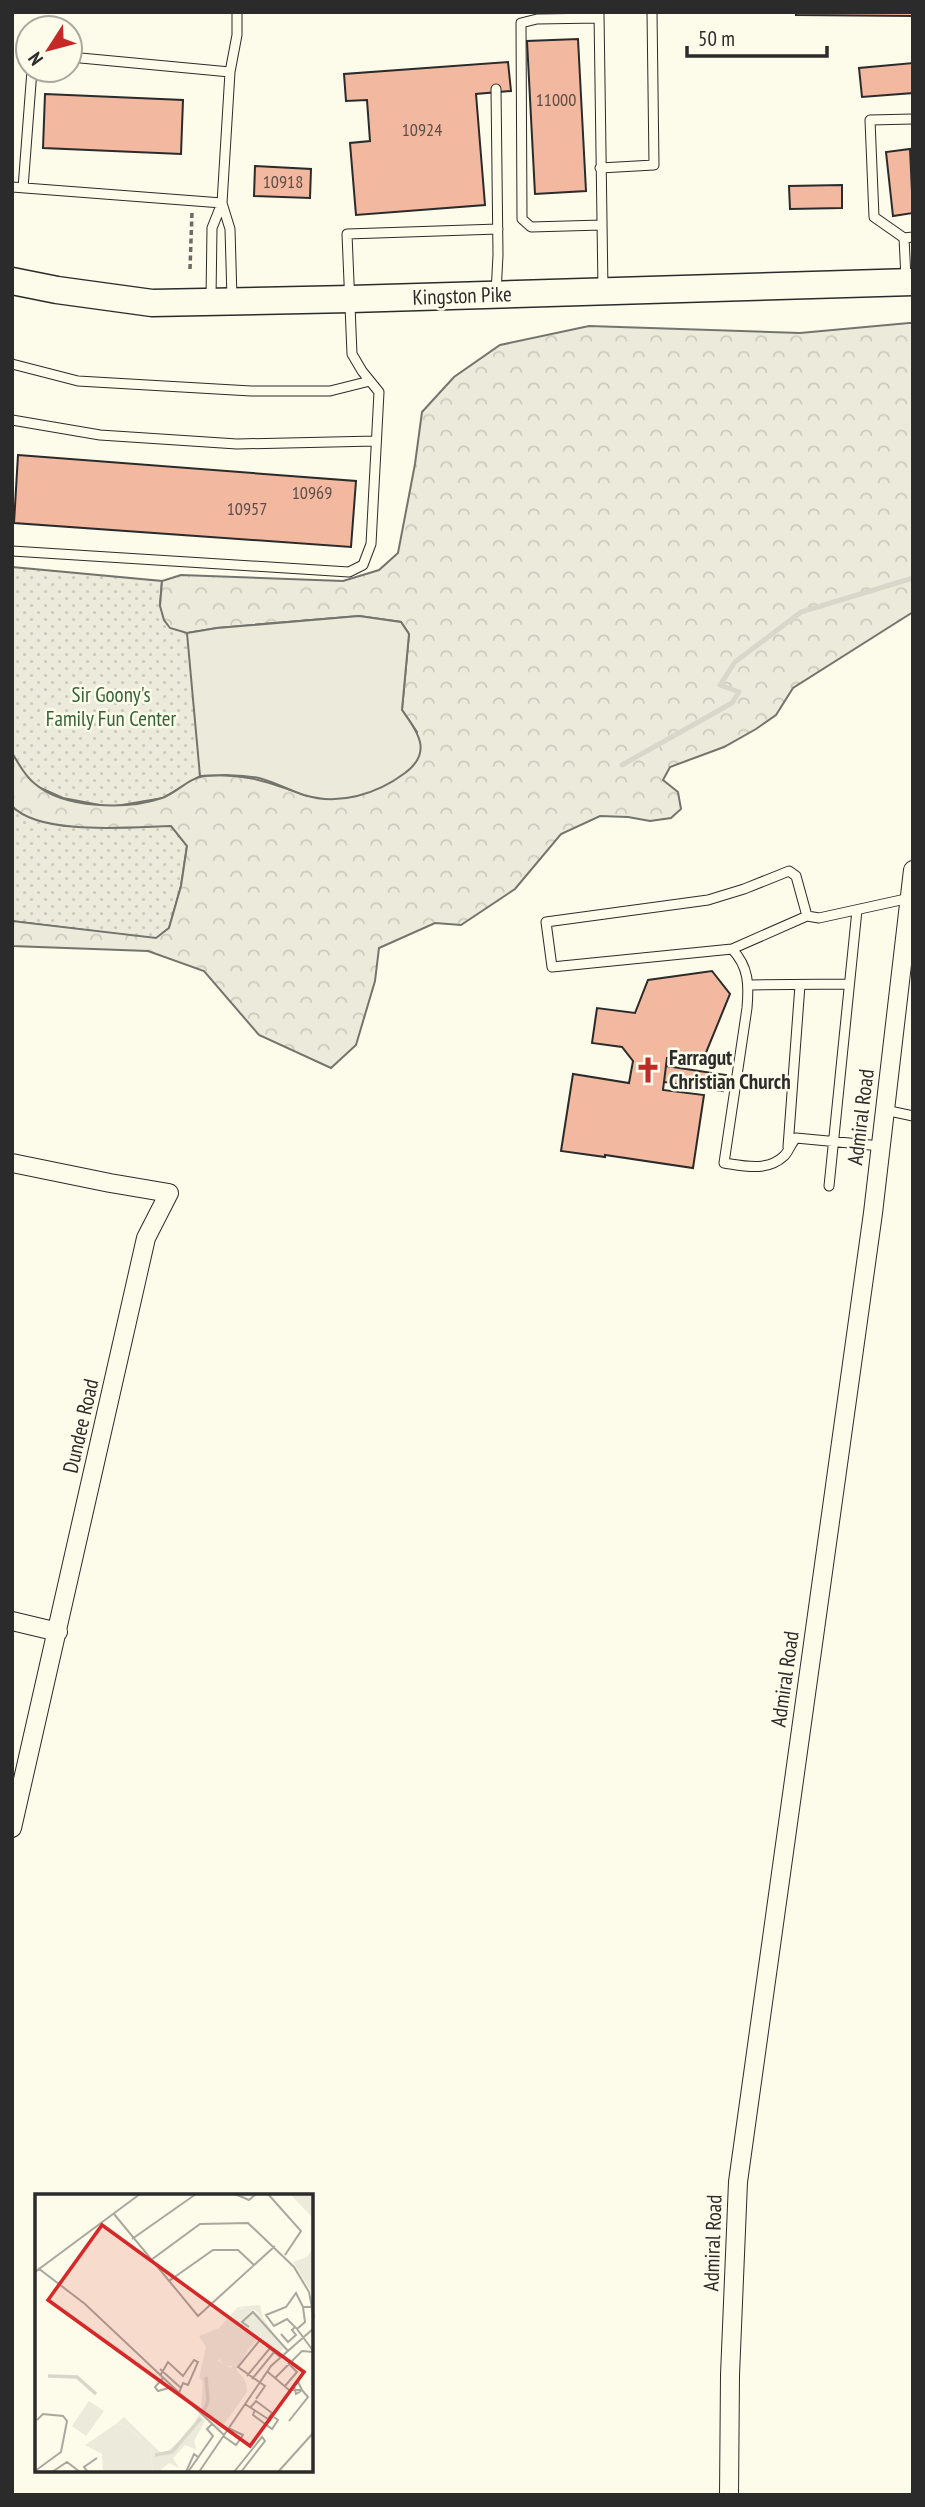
<svg xmlns="http://www.w3.org/2000/svg" width="925" height="2507" font-family="'PT Sans Narrow',sans-serif">
<style>
.green{fill:url(#green-dots);stroke:#74746e;stroke-width:2}
.forest{fill:url(#forest-crowns);stroke:#74746e;stroke-width:2}
.pitch{fill:#ecebdb;stroke:#74746e;stroke-width:2}
.lines{fill:none;stroke-linecap:round;stroke-linejoin:round}
.stream{stroke:#d8d7c9;stroke-width:5}
.building{fill:#f2b8a0;stroke:#2b2b2b;stroke-width:2}
.lane-casing{stroke:#2b2b2b;stroke-width:11}
.street-casing{stroke:#2b2b2b;stroke-width:20}
.primary-casing{stroke:#2b2b2b;stroke-width:29}
.path{stroke:#6a6964;stroke-width:3.5;stroke-dasharray:5 3.5;stroke-linecap:butt}
.lane{stroke:#fdfbea;stroke-width:9}
.street{stroke:#fdfbea;stroke-width:18}
.primary{stroke:#fdfbea;stroke-width:26}
.labels{text-anchor:middle;stroke-width:5;stroke-linejoin:round;paint-order:stroke}
.number-label{font-size:18px;fill:#5d4e48}
.street-label{font-size:21px;fill:#2b2b2b;stroke:#fdfbea}
.park-label{font-size:21px;fill:#34623c;stroke:#fdfbea}
.poi-label{font-size:21px;font-weight:bold;fill:#2b2b2b;stroke:#fdfbea;text-anchor:start}
.inset-river{fill:none;stroke:#d8d7c9;stroke-width:3.5}
.inset-road{fill:none;stroke:#a9a89e;stroke-width:2}
.view{fill:#d62828;fill-opacity:0.15;stroke:#d62828;stroke-width:3.5}
.inset-edge{fill:none;stroke:#2b2b2b;stroke-width:3.5}
</style>
<defs>
<pattern id="green-dots" width="8" height="8" patternUnits="userSpaceOnUse" patternTransform="scale(1.75)"><rect width="8" height="8" fill="#ecebdb"/><path d="M2 2h.1M6 6h.1" fill="none" stroke="#cbcabc" stroke-width="1.8" stroke-linecap="round"/></pattern>
<pattern id="forest-crowns" width="20" height="18" patternUnits="userSpaceOnUse" patternTransform="scale(1.75)"><rect width="20" height="18" fill="#ecebdb"/><path d="M2 6a3 3 0 1 1 6 0M12 15a3 3 0 1 1 6 0" fill="none" stroke="#cbcabc"/></pattern>
</defs>
<rect width="100%" height="100%" fill="#fdfbea"/>
<!-- green -->
<path class="green" d="M12 567 162 581 160 605 217 628 359 616 200 776 163 798 110 807 63 798 36 786 24 774 12 753Z
M12 806 14 809 65 826H171L187 846 181 886 169 928 156 939 12 921Z"/>
<!-- forest -->
<path class="forest" d="M909 323H913V612L793 688 776 715 756 729 724 747 670 767 663 780 678 792 681 809 671 818 650 821 628 817 600 816 561 834 515 889 461 925 435 923 379 948 375 981 356 1045 331 1068 259 1035 204 971 148 951 12 946V921L156 938 169 928 181 886 187 846 171 826C131 827 40 836 12 806V753C19 764 24 775 34 783 63 809 127 810 162 798 177 793 188 778 204 776 244 772 271 783 308 796L417 732 402 710 409 634 401 622 359 616 217 628 187 633 170 628 164 620 160 606 162 581 181 575 343 581 379 570 398 553 415 464 422 412 454 377 500 345 589 326 800 333Z"/>
<!-- pitch -->
<path class="pitch" d="M359 616 401 622 409 634 402 710C418 733 433 752 405 773 377 794 339 806 304 795 289 790 274 782 259 778 239 774 220 775 200 776L187 633 217 628Z"/>
<g class="lines">
<!-- stream -->
<path class="stream" d="M622 765 732 703 739 692 720 685 735 662 801 612 913 578"/>
</g>
<!-- building -->
<path class="building" d="M796 12H913V16L796 15Z
M578 39 586 191 535 194 527 41Z
M508 62 511 91 476 94 485 205 356 215 350 143 370 141 367 100 346 101 344 74Z
M913 63V93L862 97 859 68Z
M45 94 183 100 181 154 43 148Z
M910 149 913 213 893 216 886 152Z
M255 166 311 169 310 198 254 196Z
M842 185V208L790 209 789 186Z
M18 455 356 481 351 547 14 523Z
M712 971 730 994 705 1055 667 1058 663 1090 704 1095 693 1168 605 1155V1157L561 1151 573 1074 629 1083 633 1061 622 1047 592 1043 597 1008 635 1013 648 980Z
M666 1066 726 1075 723 1091 664 1082Z"/>
<g class="lines">
<!-- lane casing -->
<g class="lane-casing">
<path id="lane" d="M599 13 603 290
M599 18 537 19 521 23 522 219 531 227 602 225
M70 57 230 72
M913 119 870 120 874 217 904 238 913 237
M600 168 654 165 652 12
M12 187 222 203
M23 188 32 70
M222 203 230 229 232 298
M904 238 906 278
M496 293 498 255 496 89
M211 298 212 228 222 203 230 72 237 35V12
M12 364 78 381 251 391H330L370 381
M12 420 100 435 237 444 376 441
M12 551 349 572 363 565 371 544 379 392 362 371 352 354 347 234 498 229
M732 949 807 916
M749 985 849 984
M885 1110 913 1116
M881 1146 796 1138C791 1143 789 1151 784 1156 767 1172 744 1166 724 1163L747 1008C749 985 749 967 732 949L552 967 546 922 708 900 744 889 789 871 796 876 807 916 819 918 910 898
M788 1147 800 985
M829 1186 857 910"/>
</g>
<!-- street casing -->
<g class="street-casing">
<path id="street" d="M12 1163 110 1183 169 1193 146 1238 12 1828
M12 1621 58 1632
M729 2495 730 2375 738 2182 873 1213 913 870"/>
</g>
<!-- primary casing -->
<g class="primary-casing">
<path id="primary" d="M12 281 57 290 152 303 351 299 913 282"/>
</g>
<!-- path -->
<path class="path" d="M190 269 192 212"/>
<!-- lane -->
<use href="#lane" class="lane"/>
<!-- street -->
<use href="#street" class="street"/>
<!-- primary -->
<use href="#primary" class="primary"/>
</g>
<!-- icons -->
<defs>
<g id="church-bare" transform="scale(2.1)"><path d="M-1.2-6h2.4v3.5h3.3v2.4h-3.3V6h-2.4V-.1h-3.3v-2.4h3.3Z" fill="#c62828" stroke="#fdfbea" stroke-width="2.5" paint-order="stroke"/></g>
</defs>
<g fill-rule="evenodd">
<use href="#church-bare" x="648" y="1070"/>
</g>
<g class="labels">
<!-- number labels -->
<g class="number-label">
<text x="556" y="106">11000</text>
<text x="422" y="136">10924</text>
<text x="283" y="188">10918</text>
<text x="312" y="499">10969</text>
<text x="247" y="515">10957</text>
</g>
<!-- street labels -->
<g class="street-label">
<text transform="translate(462 296) rotate(-2)" y="7">Kingston Pike</text>
<text transform="translate(861 1117) rotate(-83)" y="7">Admiral Road</text>
<text transform="translate(81 1426) rotate(-77)" y="7">Dundee Road</text>
<text transform="translate(785 1679) rotate(-82)" y="7">Admiral Road</text>
<text transform="translate(713 2243) rotate(-88)" y="7">Admiral Road</text>
</g>
<!-- park labels -->
<g class="park-label">
<text x="111" y="702">Sir Goony's<tspan x="111" dy="24">Family Fun Center</tspan></text>
</g>
<!-- poi labels -->
<g class="poi-label">
<text x="669" y="1065">Farragut<tspan x="669" dy="24">Christian Church</tspan></text>
</g>
</g>
<!-- overview -->
<g transform="translate(35 2194)">
<rect width="278" height="278" fill="#fdfbea"/>
<path d="M214 114 228 124 249 154 244 159 225 143 198 171 183 164 198 140 210 135 203 132 190 144 184 136 204 115ZM81 230 90 231 115 252 118 278H68L67 260 50 251Z" fill="#ecebdb"/>
<path d="M253 0H278V24L257 2ZM278 54V98L277 99 258 68 272 63ZM225 111 228 124 220 116 206 114 184 136 190 144 201 133 210 135 198 140 183 167 196 174 207 156 213 157 201 175 211 188 212 198 185 236 166 216 168 187 164 184 171 153 164 142 184 134 203 113ZM164 220 170 227 159 247 162 256 150 251 138 264 144 274 134 269 123 278H118L115 252 105 249 106 244 90 231 81 230 89 223 128 261 155 238Z" fill="#ecebdb"/>
<path d="M184 161a11 11 0 1 1 22 0a11 11 0 1 1-22 0ZM54 207 69 217 51 242 37 232Z" fill="#ecebdb"/>
<path class="inset-river" d="M13 182 42 183 61 200M168 219 173 207 171 183M120 261 137 258 166 224"/>
<path class="inset-road" d="M200 0 214 6 221 0M233 0 266 37 250 61M79 20 163 122 240 52M97 45 161 0M116 66 165 30 213 29 259 73 274 98 279 124M3 74 50 110 189 241M0 78 105 0M134 87 178 56H203L219 71M268 113 270 128 262 135 252 125 239 132 231 121 251 113 261 99 268 113H279M214 133 207 128 218 118 253 157M262 135 279 158M246 140 253 148 261 141 257 136 260 133M125 175 146 194M233 178 254 196H267L273 203 254 227M125 182 133 168 148 182 159 166 163 168 153 191 148 189 144 199M212 182 235 154M128 184 120 193 123 197 137 193M240 184 267 157 278 158M217 185 240 157M250 192 262 178 253 169M266 197 261 200 259 192 263 188 267 196M221 205 230 192 203 173 225 146 245 163M210 210 236 227M216 213 221 207 237 219 233 225M220 216 218 221 237 235 243 226 239 223M188 242 201 251 208 241 193 234M0 277 26 258 32 227 28 222 8 220 2 226M17 278 32 268 45 278M53 278 49 273 62 264M151 278 159 260 163 263M153 278 178 242 172 235 177 230M164 278 236 172 279 134M199 278 227 243 230 247 206 278M243 278 279 238"/>
<path class="view" d="M67 31 269 178 215 252 13 106Z"/>
<rect width="278" height="278" class="inset-edge"/>
</g>
<!-- border -->
<rect width="925" height="2507" fill="none" stroke="#2b2b2b" stroke-width="28"/>
<!-- north arrow -->
<g transform="translate(49 49) rotate(234)"><circle r="33" fill="#fdfbea" stroke="#a9a89e" stroke-width="2"/>
<path d="M0-5L12 26L0 18L-12 26Z" fill="#c62828"/>
<text y="-10" font-size="19" font-weight="bold" text-anchor="middle" fill="#2b2b2b">N</text>
</g>
<!-- scale -->
<path d="M687 46v10h140v-10" fill="none" stroke="#2b2b2b" stroke-width="3.5"/>
<text x="698" y="46" font-size="21" fill="#2b2b2b" stroke="#fdfbea" stroke-width="5" paint-order="stroke">50 m</text>
</svg>
